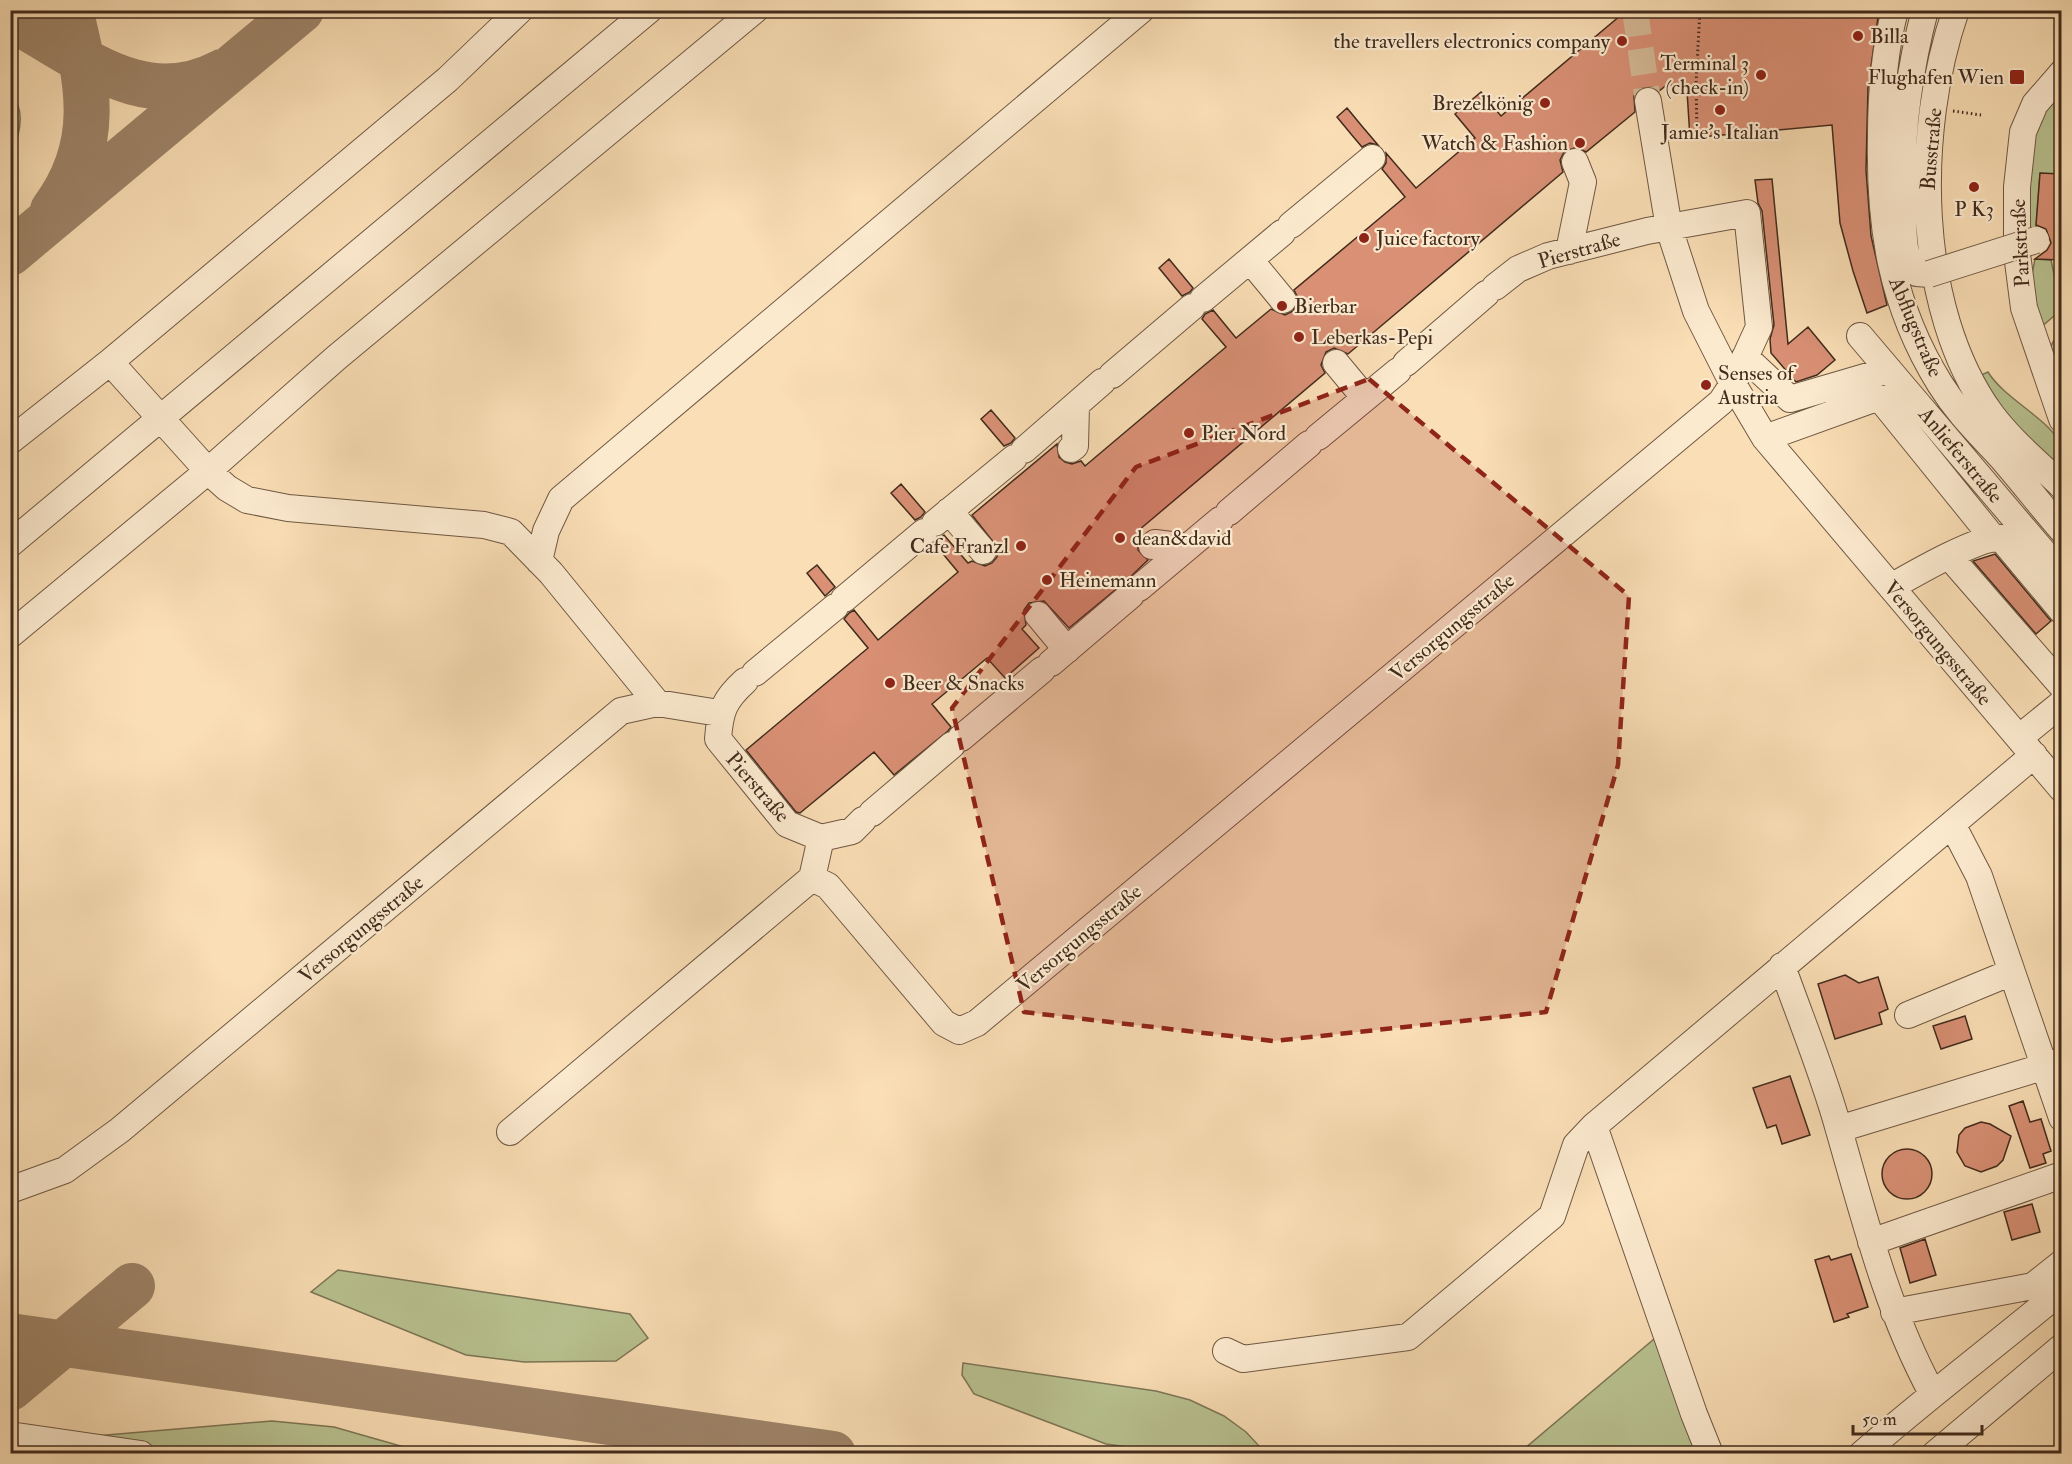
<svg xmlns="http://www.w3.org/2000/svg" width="2072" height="1464" font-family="'IM FELL Double Pica',serif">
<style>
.green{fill:#b9c291;stroke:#7d7657;stroke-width:1.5}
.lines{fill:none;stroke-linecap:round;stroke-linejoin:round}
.taxiway{stroke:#9e8469;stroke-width:46}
.building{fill:#d99075;stroke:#412b1d;stroke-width:1.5}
.minor-tunnel{stroke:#d5ba97;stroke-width:26;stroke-dasharray:26 13;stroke-linecap:butt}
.minor-casing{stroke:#6f5843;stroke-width:28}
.path{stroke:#412b1d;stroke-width:3;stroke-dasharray:1.5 3;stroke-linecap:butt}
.minor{stroke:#fceacf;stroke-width:26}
.minor-bridge-casing{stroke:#6f5843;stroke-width:28;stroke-linecap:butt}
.minor-bridge{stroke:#fceacf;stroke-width:26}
.marked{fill:#8f2418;fill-opacity:0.2;stroke:#8f2418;stroke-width:4.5;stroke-dasharray:12 8;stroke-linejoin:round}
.poi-dot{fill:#8f2418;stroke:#fceacf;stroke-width:2}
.labels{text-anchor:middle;stroke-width:4.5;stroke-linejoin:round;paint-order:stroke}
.poi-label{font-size:21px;fill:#412b1d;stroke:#fceacf;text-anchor:start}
.street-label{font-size:21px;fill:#412b1d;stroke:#fceacf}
</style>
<rect width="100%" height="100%" fill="#fadeb5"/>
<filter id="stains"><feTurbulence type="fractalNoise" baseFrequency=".00333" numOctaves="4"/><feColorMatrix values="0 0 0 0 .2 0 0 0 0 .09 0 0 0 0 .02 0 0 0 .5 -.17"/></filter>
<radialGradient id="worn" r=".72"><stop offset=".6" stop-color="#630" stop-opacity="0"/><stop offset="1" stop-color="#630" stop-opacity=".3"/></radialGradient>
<!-- green -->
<path class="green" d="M2061 89 2062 144 2058 174H2040L2036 232 2026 235 2033 141 2041 116Z
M11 96C28 110 18 139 11 156Z
M2035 259 2051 260 2061 307V310L2040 328 2032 274Z
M2061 336V391L2050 348 2054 340Z
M1988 372C2005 400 2052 420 2061 446 2064 454 2061 466 2061 475L2001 410 1981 375Z
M338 1270 630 1314 648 1338 616 1361 524 1362 466 1355 311 1292Z
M1660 1334 1705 1454H1518Z
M963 1363 1156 1391 1190 1400 1224 1416 1246 1432 1260 1447 1157 1451 1106 1444 974 1394 962 1375Z
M272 1421 334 1427 425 1453 74 1454 95 1436Z"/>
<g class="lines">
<!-- taxiway -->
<path class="taxiway" d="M10 22 22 25C87 61 146 112 222 72
M53 210C102 145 88 82 70 10
M10 253 301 10
M10 1336 833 1454
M10 1388 132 1286"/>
</g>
<!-- building -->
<path class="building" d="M1627 10H1879L1868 88 1866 170 1871 236 1887 305 1867 313 1853 271 1840 223 1832 125 1690 138 1687 91 1668 84 1659 91 1653 87 1639 89 1634 96 1635 112 1586 152 1577 147 1564 152 1560 160 1563 172 1348 354 1334 348 1326 352 1321 365 1325 373 1139 530 1142 534 1138 542V550L1148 560 1126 581 1069 628 1044 601 1029 603 1024 610 1026 625 1022 629 1039 648 1005 678 987 658 932 704 951 727 948 731 894 775 874 752 800 813 796 812 746 750 868 648 844 619 849 613 854 610 878 640 958 572 934 543 944 535 968 563 972 561 985 566 992 563 997 557 998 548 972 515 1057 444 1059 457 1065 462 1072 464 1081 461 1085 466 1226 347 1202 319 1205 314 1213 310 1236 338 1271 309 1285 315 1293 311 1298 298 1294 290 1405 197 1382 169 1386 163V153L1416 188 1475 138 1455 114 1481 92 1501 116Z
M1347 108 1361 125 1378 145 1370 143 1362 147 1351 134 1337 117Z
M2040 173 2061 174V260L2035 259 2047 250 2051 243 2046 229 2036 225Z
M1772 179 1788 344 1808 327 1835 360 1817 375 1796 382 1771 353 1770 339 1774 325 1762 211 1758 203 1755 180Z
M1169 259 1193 288 1190 292 1182 296 1159 268Z
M991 410 1015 438 1011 443 1004 446 981 419Z
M901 484 925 512 921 517 915 520 891 493Z
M1995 554 2051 621 2036 634 1973 561Z
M817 565 835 587 825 596 807 573Z
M1845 975 1859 983 1878 977 1888 1009 1879 1013 1882 1024 1835 1039 1818 984Z
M1965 1016 1972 1039 1941 1049 1933 1026Z
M1790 1076 1810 1135 1782 1144 1776 1125 1767 1128 1753 1088Z
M2023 1101 2030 1122 2041 1119 2051 1151 2043 1154 2046 1163 2030 1168 2009 1106Z
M1981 1122 1990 1124 2011 1136 2003 1160 1997 1166 1981 1172 1965 1166 1957 1152 1959 1135 1965 1128Z
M1882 1174a25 25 0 1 1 50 0a25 25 0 1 1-50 0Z
M2032 1204 2040 1232 2012 1240 2004 1212Z
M1925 1239 1936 1275 1910 1283 1900 1248Z
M1851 1254 1868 1307 1847 1314 1849 1317 1834 1322 1815 1260 1829 1256 1831 1260Z"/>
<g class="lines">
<!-- minor-tunnel -->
<path class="minor-tunnel" d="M1635 10 1648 101"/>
<!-- minor casing -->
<g class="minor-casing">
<path id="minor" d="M520 10 448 79 110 362 208 471 227 488 247 500 288 508 484 525 511 532 551 573 657 703
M1895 10C1884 52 1881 94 1881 136 1879 227 1891 305 1940 384 1958 413 1978 432 2001 457 2022 481 2041 506 2062 530
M1925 10C1907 79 1899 145 1903 216 1904 237 1902 258 1917 273L1929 274
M1956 10C1914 131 1914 308 1991 414 2011 441 2038 463 2062 486
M2062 73 2035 104 2023 132 2017 187V254L2024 308 2062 419
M1648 101 1669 228 1696 311 1733 384
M1291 225 1372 158
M1569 251 1583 182 1575 162
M1250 260 1283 300
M1495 287 1518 269 1548 256 1647 231 1747 213 1759 327 1733 384
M1203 299 1282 233
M1860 336 2062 574
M1745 357 1790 399 1889 370
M1336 363 1365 398
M1406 363 1486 294
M1112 375 1192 307
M1318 437 1398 371
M1765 438 1879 397 1993 538
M10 441 110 362
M1071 449 1075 446 1076 405
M1024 450 1102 382
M949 511 983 551
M1229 512 1309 444
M935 523 1014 458
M10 544 649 10
M1152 546 1155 543 1188 547
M1949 556 2062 686
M539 561 546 531 561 499 1141 10
M1891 587C1912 575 1979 536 2001 538L2062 611
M1139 588 1220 520
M844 599 924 532
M1038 615 1067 650
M10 635 208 471 336 358 755 10
M1051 663 1131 595
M755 673 835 607
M745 681C724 700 720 711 718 739L787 824 821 838 852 831 863 820
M961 738 1042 670
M2019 738 2062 703
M872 813 952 745
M1952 824 1979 876 2062 1118
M821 838 812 878 828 886 944 1023 959 1031 977 1023 1721 402 1733 384 1765 438 2062 789
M1782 966C1801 1020 1824 1075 1839 1130 1865 1220 1887 1310 1932 1393
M1908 1015 2012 972
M1594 1126 1694 1414 1710 1454
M1839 1129 2062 1061
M510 1132 812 878
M10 1190 65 1170 120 1130 621 711 657 703 719 713
M1871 1242 2062 1175
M1894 1312 2033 1286 2062 1263
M1226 1351 1243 1359 1408 1337 1552 1216 1576 1145 1594 1126 2034 755
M10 1435 141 1454
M1862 1454C1927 1397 1995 1346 2062 1290
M1935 1454 2062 1347"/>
</g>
<!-- path -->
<path class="path" d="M1953 111 1981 115
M1697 132 1696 83 1700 10"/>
<!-- minor -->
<use href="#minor" class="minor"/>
<!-- minor-bridge casing -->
<g class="minor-bridge-casing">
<path id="minor-bridge" d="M1929 274 2036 240"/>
</g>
<!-- minor-bridge -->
<use href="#minor-bridge" class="minor-bridge"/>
</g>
<!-- marked area -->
<path class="marked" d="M1369 379 1629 596 1618 765 1546 1012 1273 1041 1024 1012 952 708 1136 467Z"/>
<!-- markers -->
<g class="poi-dot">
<circle cx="1858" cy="36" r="6"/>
<circle cx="1622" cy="41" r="6"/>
<circle cx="1761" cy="75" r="6"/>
<rect x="2009" y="69" width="16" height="16" rx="3"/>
<circle cx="1545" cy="103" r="6"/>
<circle cx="1720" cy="110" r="6"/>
<circle cx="1580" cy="143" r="6"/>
<circle cx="1974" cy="187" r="6"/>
<circle cx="1364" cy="238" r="6"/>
<circle cx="1282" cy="306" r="6"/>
<circle cx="1299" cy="337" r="6"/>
<circle cx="1706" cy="385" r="6"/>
<circle cx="1189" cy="433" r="6"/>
<circle cx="1120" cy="538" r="6"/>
<circle cx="1021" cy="546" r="6"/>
<circle cx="1047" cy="580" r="6"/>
<circle cx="890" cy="683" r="6"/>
</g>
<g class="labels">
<!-- poi labels -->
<g class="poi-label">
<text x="1870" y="43">Billa</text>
<text x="1610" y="48" text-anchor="end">the travellers electronics company</text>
<text x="1749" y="70" text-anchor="end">Terminal 3<tspan x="1749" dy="24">(check-in)</tspan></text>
<text x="2004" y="84" text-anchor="end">Flughafen Wien</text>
<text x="1533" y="110" text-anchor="end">Brezelkönig</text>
<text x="1720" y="139" text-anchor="middle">Jamie's Italian</text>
<text x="1568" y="150" text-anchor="end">Watch &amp; Fashion</text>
<text x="1974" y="216" text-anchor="middle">P K3</text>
<text x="1376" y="245">Juice factory</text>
<text x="1294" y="313">Bierbar</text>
<text x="1311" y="344">Leberkas-Pepi</text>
<text x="1718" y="380">Senses of<tspan x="1718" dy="24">Austria</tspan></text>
<text x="1201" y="440">Pier Nord</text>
<text x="1132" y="545">dean&amp;david</text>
<text x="1009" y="553" text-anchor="end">Cafe Franzl</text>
<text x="1059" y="587">Heinemann</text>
<text x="902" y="690">Beer &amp; Snacks</text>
</g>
<!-- street labels -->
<g class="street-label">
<text transform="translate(1931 149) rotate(-85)" y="7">Busstraße</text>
<text transform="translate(2020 243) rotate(-93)" y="7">Parkstraße</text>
<text transform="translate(1579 250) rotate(-16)" y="7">Pierstraße</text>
<text transform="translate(1916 327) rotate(67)" y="7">Abflugstraße</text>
<text transform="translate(1961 455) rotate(50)" y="7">Anlieferstraße</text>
<text transform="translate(1452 627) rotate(-40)" y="7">Versorgungsstraße</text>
<text transform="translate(1938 643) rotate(50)" y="7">Versorgungsstraße</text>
<text transform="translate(758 787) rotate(49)" y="7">Pierstraße</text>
<text transform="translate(361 929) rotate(-40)" y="7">Versorgungsstraße</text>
<text transform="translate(1079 938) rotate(-40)" y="7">Versorgungsstraße</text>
</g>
</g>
<!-- margin -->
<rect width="2072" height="1464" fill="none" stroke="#fadeb5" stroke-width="36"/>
<rect x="12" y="12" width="2048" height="1440" fill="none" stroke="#412b1d" stroke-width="3"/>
<rect x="18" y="18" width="2036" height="1428" fill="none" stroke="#412b1d" stroke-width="1.5"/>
<!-- scale -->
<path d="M1853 1425v9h129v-9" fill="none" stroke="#412b1d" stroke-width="3"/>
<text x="1862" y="1425" font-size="18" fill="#412b1d" stroke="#fceacf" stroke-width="4.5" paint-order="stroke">50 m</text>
<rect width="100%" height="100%" filter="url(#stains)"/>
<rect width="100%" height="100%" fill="url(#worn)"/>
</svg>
